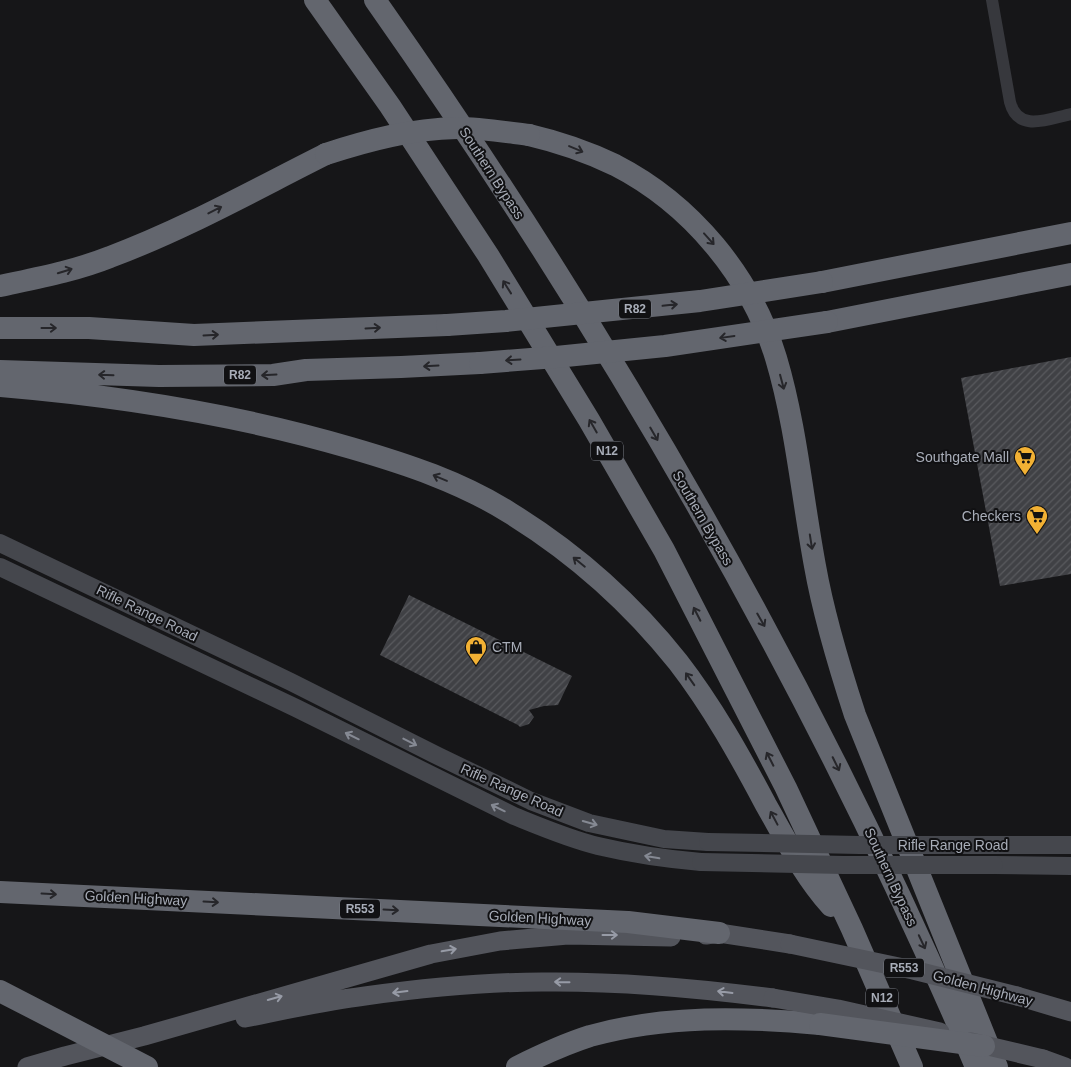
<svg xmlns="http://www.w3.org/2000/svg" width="1071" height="1067" font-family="Arial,sans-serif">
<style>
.building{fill:url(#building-hatch)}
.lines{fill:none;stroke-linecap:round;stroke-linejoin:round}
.street{stroke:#37383d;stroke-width:12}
.secondary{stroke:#45474d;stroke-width:18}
.primary{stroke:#53555c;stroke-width:19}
.highway{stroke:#63666e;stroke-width:22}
.secondary-bridge{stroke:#45474d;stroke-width:18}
.primary-bridge{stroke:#53555c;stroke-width:19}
.highway-bridge{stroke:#63666e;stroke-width:22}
.oneway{stroke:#26262a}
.oneway2{stroke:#858993}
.oneway3{stroke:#979ba6}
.labels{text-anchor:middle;stroke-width:4;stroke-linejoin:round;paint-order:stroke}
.shield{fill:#111113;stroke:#7b7e86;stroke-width:1}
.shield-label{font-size:12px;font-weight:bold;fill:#a8adb8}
.street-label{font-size:14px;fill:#a8adb8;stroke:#111113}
.poi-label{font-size:14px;fill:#a8adb8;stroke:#111113;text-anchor:end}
</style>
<defs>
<pattern id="building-hatch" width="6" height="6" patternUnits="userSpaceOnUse" patternTransform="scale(1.25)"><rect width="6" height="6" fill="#404145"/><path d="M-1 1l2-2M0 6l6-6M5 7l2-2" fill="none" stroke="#595a5e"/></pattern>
</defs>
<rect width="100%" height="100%" fill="#161618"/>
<!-- building -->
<path class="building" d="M1071 357V574L1000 586 961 378Z
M409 595 572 676 558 705 544 706 529 710 534 717 529 724 520 727 518 725 380 655Z"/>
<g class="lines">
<!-- street -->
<path class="street" d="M992 0 1010 102C1018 133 1048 119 1071 114"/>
<!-- secondary -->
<path class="secondary" d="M0 543 291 682 438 756 531 801 589 823 664 839 708 842
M0 567 296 708 514 816C541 827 569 839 598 846 632 854 666 859 701 862
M965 845H1071
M994 865 1071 866"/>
<!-- primary -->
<path class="primary" d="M706 935 719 933 790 944
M1017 996 1071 1012
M245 1018C285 1010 325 1001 365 996 423 988 483 982 542 982 620 981 696 988 773 998
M1043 1059 1065 1067
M27 1067 65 1056 144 1036 431 954 500 941 568 935 671 937"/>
<!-- highway -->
<path class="highway" d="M315 0 390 106 488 255 589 420 664 550 786 788 852 929 912 1067
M375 0C610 334 817 691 976 1067
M529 135C559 142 588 152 615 165 691 204 751 276 776 358 796 425 802 496 815 566 824 617 839 666 855 715L997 1067
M822 282 1071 233
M0 286C37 278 75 271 110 257 185 229 254 190 326 154
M827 322 1071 274
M0 328H89L194 335 447 325
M0 371 159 376 273 375 306 370 401 367 480 363
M0 386C119 396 236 414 351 448 406 464 461 482 510 513 575 553 631 603 678 662 712 706 740 756 766 805 786 840 804 876 831 906
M0 892 628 922 719 933
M517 1067C541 1055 565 1044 590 1036 666 1015 743 1017 820 1024"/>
<!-- secondary-bridge -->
<path class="secondary-bridge" d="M708 842 860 845H965
M701 862 844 865H994"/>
<!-- primary-bridge -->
<path class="primary-bridge" d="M790 944 913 970 1017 996
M773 998 838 1009 940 1032
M971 1042 1043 1059"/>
<!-- highway-bridge -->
<path class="highway-bridge" d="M326 154C369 140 411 129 457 128 481 128 505 132 529 135
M447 325 506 321 700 301 822 282
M480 363 556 357 665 346 827 322
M0 991 147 1067
M820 1024 984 1046"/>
</g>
<!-- one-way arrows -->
<defs><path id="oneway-shaft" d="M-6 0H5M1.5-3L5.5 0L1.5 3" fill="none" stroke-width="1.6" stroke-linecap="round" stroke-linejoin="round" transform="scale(1.25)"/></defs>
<g class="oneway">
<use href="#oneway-shaft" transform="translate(576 149) rotate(23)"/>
<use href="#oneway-shaft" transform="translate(215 210) rotate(-27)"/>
<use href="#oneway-shaft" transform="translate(709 239) rotate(48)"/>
<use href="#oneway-shaft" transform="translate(65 271) rotate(-17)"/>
<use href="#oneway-shaft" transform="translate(507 287) rotate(-122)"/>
<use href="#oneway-shaft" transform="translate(670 305) rotate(-6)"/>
<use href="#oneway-shaft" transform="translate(49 328)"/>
<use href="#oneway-shaft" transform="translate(373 328) rotate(-3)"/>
<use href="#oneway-shaft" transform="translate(211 335) rotate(-3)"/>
<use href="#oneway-shaft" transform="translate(727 337) rotate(172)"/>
<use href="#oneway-shaft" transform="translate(513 360) rotate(176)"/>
<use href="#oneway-shaft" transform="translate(431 366) rotate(177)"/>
<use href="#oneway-shaft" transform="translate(106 375) rotate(-178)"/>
<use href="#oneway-shaft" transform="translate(269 375) rotate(177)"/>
<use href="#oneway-shaft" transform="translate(782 382) rotate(75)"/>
<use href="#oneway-shaft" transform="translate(593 426) rotate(-120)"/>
<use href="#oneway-shaft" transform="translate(654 434) rotate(60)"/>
<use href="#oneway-shaft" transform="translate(440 478) rotate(-157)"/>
<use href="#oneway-shaft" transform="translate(811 542) rotate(81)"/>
<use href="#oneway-shaft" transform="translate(579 562) rotate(-141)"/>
<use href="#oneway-shaft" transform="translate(697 614) rotate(-117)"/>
<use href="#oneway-shaft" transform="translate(761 620) rotate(60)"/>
<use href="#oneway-shaft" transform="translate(690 679) rotate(-125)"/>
<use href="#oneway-shaft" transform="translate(770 759) rotate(-117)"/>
<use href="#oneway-shaft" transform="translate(836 764) rotate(64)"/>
<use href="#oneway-shaft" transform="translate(774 818) rotate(-118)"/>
<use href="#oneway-shaft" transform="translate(49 894) rotate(3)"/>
<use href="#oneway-shaft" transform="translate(211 902) rotate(3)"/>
<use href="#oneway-shaft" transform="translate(391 910) rotate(3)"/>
<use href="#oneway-shaft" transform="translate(922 942) rotate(65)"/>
</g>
<g class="oneway2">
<use href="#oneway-shaft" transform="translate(352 736) rotate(-154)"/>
<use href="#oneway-shaft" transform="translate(410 742) rotate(27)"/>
<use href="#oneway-shaft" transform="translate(498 808) rotate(-154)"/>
<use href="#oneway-shaft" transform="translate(590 823) rotate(16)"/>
<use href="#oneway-shaft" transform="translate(652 857) rotate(-170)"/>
</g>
<g class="oneway3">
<use href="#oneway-shaft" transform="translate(610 935)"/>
<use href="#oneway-shaft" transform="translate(449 950) rotate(-10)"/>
<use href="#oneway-shaft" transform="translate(562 982) rotate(-179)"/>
<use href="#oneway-shaft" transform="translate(400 992) rotate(173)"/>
<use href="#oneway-shaft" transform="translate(725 992) rotate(-173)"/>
<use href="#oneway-shaft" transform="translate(275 998) rotate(-16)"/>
</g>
<!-- icons -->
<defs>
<g id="supermarket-pin" transform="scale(1.125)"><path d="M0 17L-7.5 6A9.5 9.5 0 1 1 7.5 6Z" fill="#f2b134" stroke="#111113"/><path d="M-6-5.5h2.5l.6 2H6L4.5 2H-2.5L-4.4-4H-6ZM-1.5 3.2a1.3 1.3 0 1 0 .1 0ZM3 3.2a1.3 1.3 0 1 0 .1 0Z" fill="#111"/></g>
<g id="shop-pin" transform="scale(1.125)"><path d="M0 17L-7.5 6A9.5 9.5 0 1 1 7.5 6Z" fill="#f2b134" stroke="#111113"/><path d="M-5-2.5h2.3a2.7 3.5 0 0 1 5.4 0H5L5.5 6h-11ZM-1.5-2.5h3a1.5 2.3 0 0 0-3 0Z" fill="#111"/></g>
</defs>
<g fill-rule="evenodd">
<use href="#supermarket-pin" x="1025" y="457"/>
<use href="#supermarket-pin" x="1037" y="516"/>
<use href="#shop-pin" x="476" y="647"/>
</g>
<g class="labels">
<!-- shield labels -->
<g class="shield">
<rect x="619" y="299.5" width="32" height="19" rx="4"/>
<rect x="224" y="365.5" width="32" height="19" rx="4"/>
<rect x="591" y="441.5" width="32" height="19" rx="4"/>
<rect x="340" y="899.5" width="40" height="19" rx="4"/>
<rect x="884" y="958.5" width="40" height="19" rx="4"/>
<rect x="866" y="988.5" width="32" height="19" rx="4"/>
</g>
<g class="shield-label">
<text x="635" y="313">R82</text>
<text x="240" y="379">R82</text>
<text x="607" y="455">N12</text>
<text x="360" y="913">R553</text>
<text x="904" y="972">R553</text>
<text x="882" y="1002">N12</text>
</g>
<!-- street labels -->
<g class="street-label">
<text transform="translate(492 173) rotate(57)" y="5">Southern Bypass</text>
<text transform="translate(703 518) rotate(60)" y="5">Southern Bypass</text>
<text transform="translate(147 613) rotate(26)" y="5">Rifle Range Road</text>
<text transform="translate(512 790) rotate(24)" y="5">Rifle Range Road</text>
<text x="953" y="850">Rifle Range Road</text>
<text transform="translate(891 877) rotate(65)" y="5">Southern Bypass</text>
<text transform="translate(136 898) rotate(3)" y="5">Golden Highway</text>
<text transform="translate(540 918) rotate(3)" y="5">Golden Highway</text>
<text transform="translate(983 988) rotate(15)" y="5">Golden Highway</text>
</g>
<!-- poi labels -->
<g class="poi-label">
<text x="1009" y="462">Southgate Mall</text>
<text x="1021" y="521">Checkers</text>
<text x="492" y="652" text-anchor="start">CTM</text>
</g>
</g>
</svg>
